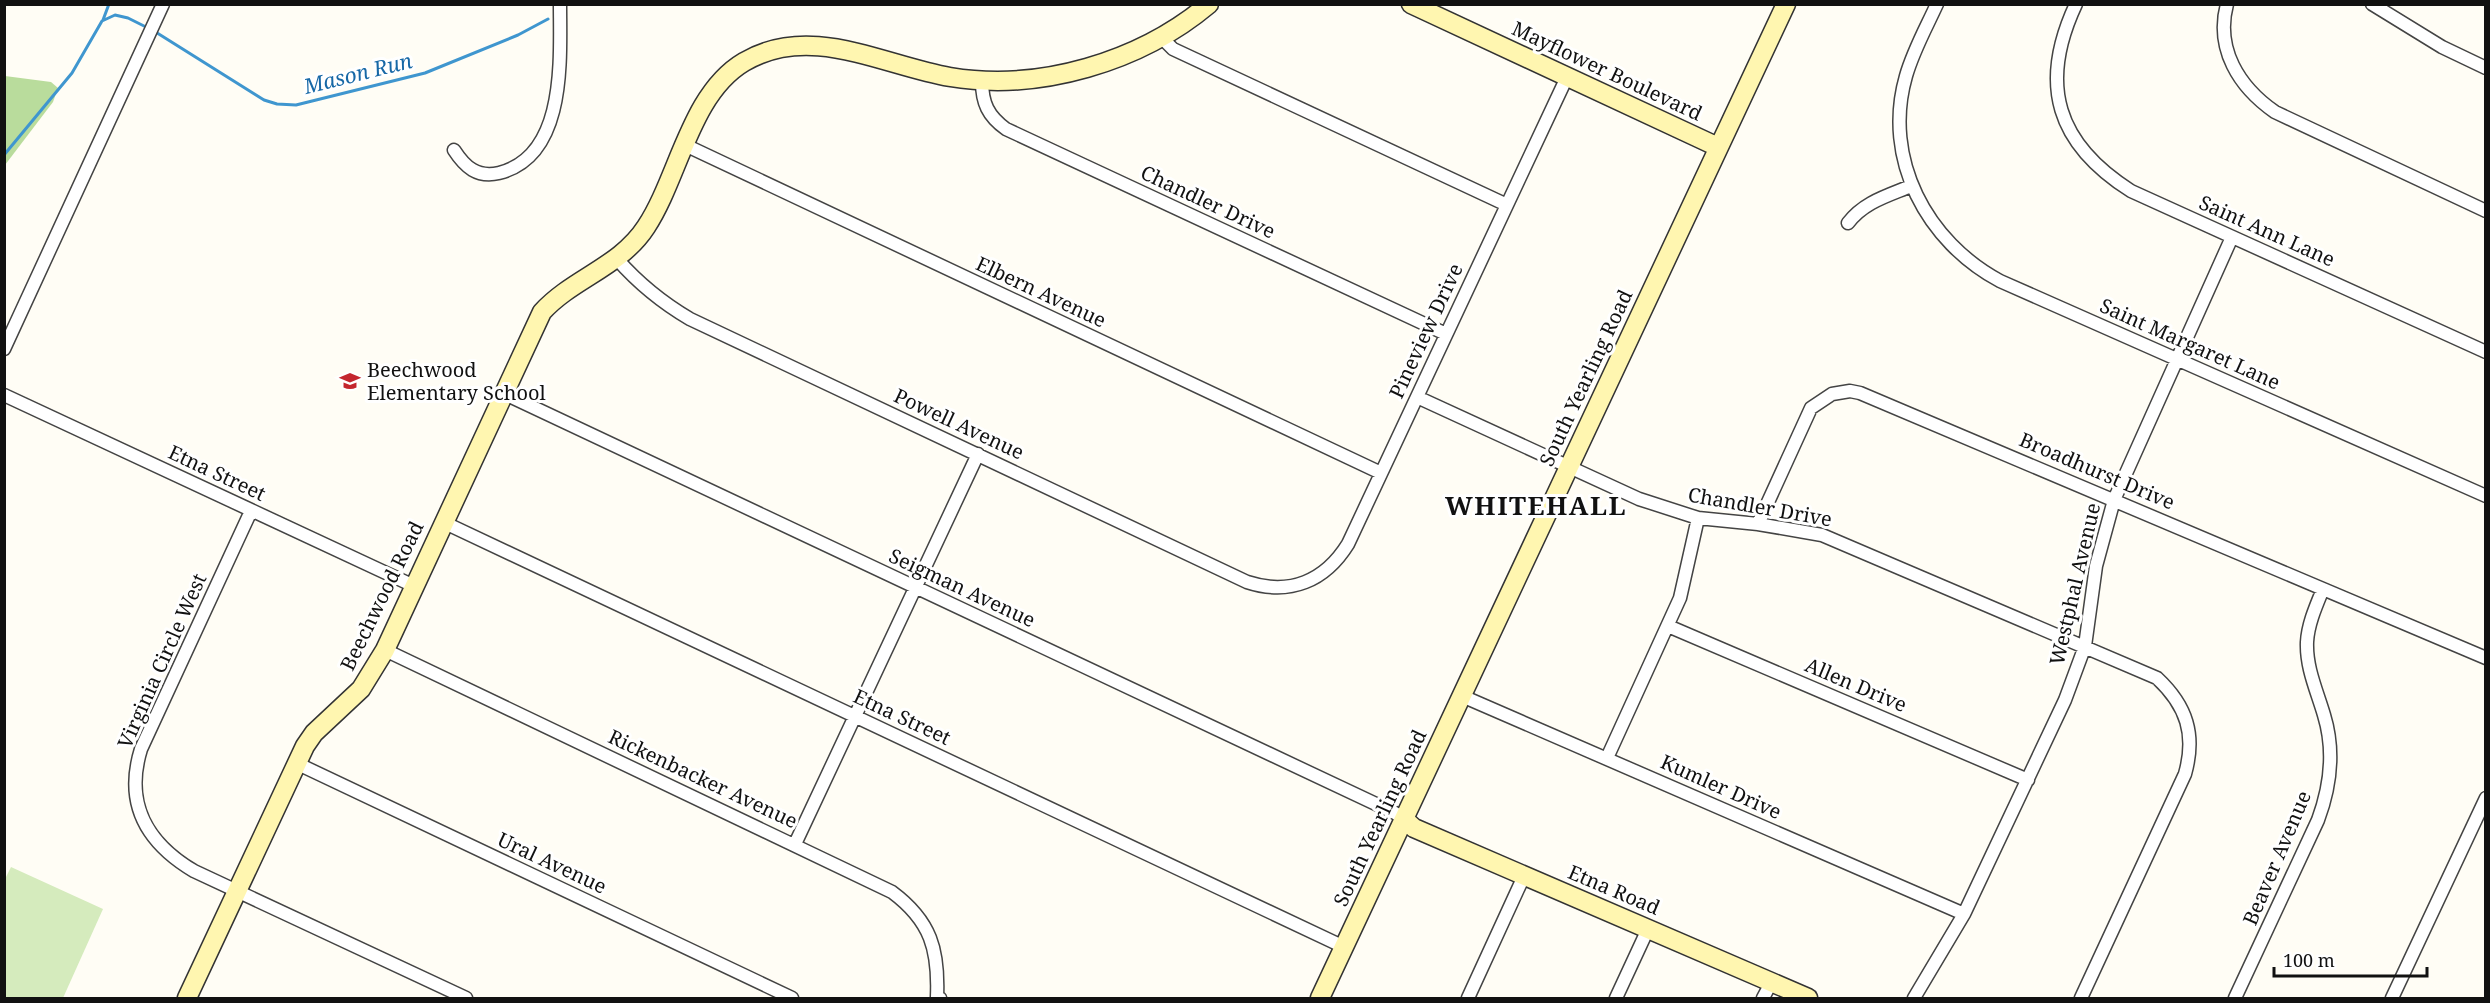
<svg xmlns="http://www.w3.org/2000/svg" width="2490" height="1003" font-family="'Noto Serif',serif">
<style>
.green{fill:#d5ebbd}
.forest{fill:#b9dc9c}
.lines{fill:none;stroke-linecap:round;stroke-linejoin:round}
.stream{stroke:#3f96cf;stroke-width:3}
.street-casing{stroke:#444;stroke-width:15}
.secondary-casing{stroke:#333;stroke-width:21}
.street{stroke:#fff;stroke-width:12}
.secondary{stroke:#fff6b0;stroke-width:18}
.labels{text-anchor:middle;stroke-width:6;stroke-linejoin:round;paint-order:stroke}
.street-label{font-size:20px;fill:#111;stroke:#fff}
.poi-label{font-size:20px;fill:#111;stroke:#fff;text-anchor:start}
.water-label{font-size:21px;font-style:italic;fill:#1768a6;stroke:#fff}
.district-label{font-size:26px;font-weight:bold;letter-spacing:1.5px;fill:#111;stroke:#fff}
</style>
<rect width="100%" height="100%" fill="#fffdf5"/>
<!-- green -->
<path class="green" d="M11 867 103 909 63 998H5L4 881Z"/>
<!-- forest -->
<path class="forest" d="M5 76 51 82 58 88 53 102 5 165Z"/>
<g class="lines">
<!-- stream -->
<path class="stream" d="M103 20 109 4
M154 31 264 100 277 104 296 105 425 73 518 35 548 19
M4 155 72 73 102 21 115 15 128 18 148 28"/>
<!-- street casing -->
<g class="street-casing">
<path id="street" d="M1937 4C1926 28 1913 51 1906 76 1882 159 1927 242 2000 281L2486 496
M2076 4C2038 85 2057 144 2131 191L2486 352
M2227 4C2215 49 2239 87 2275 112L2486 211
M2372 4 2442 47 2486 68
M1162 38 1173 49 1507 205
M982 81C982 103 988 116 1006 129L1446 334
M685 145 1381 473
M454 150C465 167 477 178 499 173 567 156 560 59 560 4
M1848 223C1864 202 1887 196 1911 186
M617 259C639 284 661 302 690 319L1247 582C1290 596 1325 581 1348 544L1567 77
M4 349 163 4
M503 393 1395 813 1404 819
M4 395 414 586
M1417 397 1639 499 1698 518 1758 524 1822 535 2157 678C2187 706 2196 735 2185 774L2081 998
M251 511 141 749C124 804 147 843 194 871L466 998
M443 522 1344 947
M1758 524 1811 408 1832 394 1850 391 1860 393 2486 658
M1668 626 2028 780
M385 650 892 892C931 921 939 950 937 997L940 998
M1462 696 1964 914
M1607 758 1680 598 1698 518
M296 763 792 998
M795 844 978 454
M1468 998 1524 876
M1616 998 1648 929
M1763 998 1771 983
M1914 998 1964 914 2065 700 2085 646 2096 566 2114 500 2232 237
M2235 998 2318 820C2331 785 2335 751 2324 715 2317 691 2306 668 2307 642 2308 624 2316 606 2323 589
M2392 998 2486 798"/>
</g>
<!-- secondary casing -->
<g class="secondary-casing">
<path id="secondary" d="M1411 4 1718 147
M1404 819 1414 828 1808 998
M187 998 305 746 314 733 361 689 385 650 542 312C573 278 620 267 646 227 679 177 690 94 744 62 810 23 882 65 950 77 1039 92 1140 62 1209 4
M1320 998 1786 4"/>
</g>
<!-- street -->
<use href="#street" class="street"/>
<!-- secondary -->
<use href="#secondary" class="secondary"/>
</g>
<!-- icons -->
<defs>
<g id="school-bare" transform="scale(1.62)"><path d="M0-5L7-2L0 1L-7-2ZM-4 1L0 2.5L4 1V4Q0 6-4 4Z" fill="#c4262e" stroke="#fff" stroke-width="2.5" paint-order="stroke"/></g>
</defs>
<g fill-rule="evenodd">
<use href="#school-bare" x="350" y="381"/>
</g>
<g class="labels">
<!-- street labels -->
<g class="street-label">
<text transform="translate(1607 71) rotate(25)" y="7">Mayflower Boulevard</text>
<text transform="translate(1208 202) rotate(25)" y="7">Chandler Drive</text>
<text transform="translate(2267 231) rotate(24)" y="7">Saint Ann Lane</text>
<text transform="translate(1041 292) rotate(25)" y="7">Elbern Avenue</text>
<text transform="translate(1426 331) rotate(-65)" y="7">Pineview Drive</text>
<text transform="translate(2190 344) rotate(24)" y="7">Saint Margaret Lane</text>
<text transform="translate(1586 378) rotate(-65)" y="7">South Yearling Road</text>
<text transform="translate(959 424) rotate(25)" y="7">Powell Avenue</text>
<text transform="translate(2097 471) rotate(23)" y="7">Broadhurst Drive</text>
<text transform="translate(217 473) rotate(25)" y="7">Etna Street</text>
<text transform="translate(1760 507) rotate(10)" y="7">Chandler Drive</text>
<text transform="translate(2075 584) rotate(-77)" y="7">Westphal Avenue</text>
<text transform="translate(962 588) rotate(25)" y="7">Seigman Avenue</text>
<text transform="translate(382 596) rotate(-64)" y="7">Beechwood Road</text>
<text transform="translate(162 661) rotate(-66)" y="7">Virginia Circle West</text>
<text transform="translate(1856 685) rotate(23)" y="7">Allen Drive</text>
<text transform="translate(902 717) rotate(25)" y="7">Etna Street</text>
<text transform="translate(703 779) rotate(25)" y="7">Rickenbacker Avenue</text>
<text transform="translate(1721 787) rotate(24)" y="7">Kumler Drive</text>
<text transform="translate(1380 818) rotate(-65)" y="7">South Yearling Road</text>
<text transform="translate(2277 858) rotate(-67)" y="7">Beaver Avenue</text>
<text transform="translate(552 863) rotate(25)" y="7">Ural Avenue</text>
<text transform="translate(1614 890) rotate(23)" y="7">Etna Road</text>
</g>
<!-- poi labels -->
<g class="poi-label">
<text x="367" y="377">Beechwood<tspan x="367" dy="23">Elementary School</tspan></text>
</g>
<!-- water labels -->
<g class="water-label">
<text transform="translate(358 74) rotate(-14)" y="7">Mason Run</text>
</g>
<!-- district labels -->
<g class="district-label">
<text x="1536" y="515">WHITEHALL</text>
</g>
</g>
<!-- border -->
<rect width="2490" height="1003" fill="none" stroke="#111111" stroke-width="12"/>
<!-- scale -->
<path d="M2274 967v9h153v-9" fill="none" stroke="#111111" stroke-width="3"/>
<text x="2283" y="967" font-size="18" fill="#111111" stroke="#ffffff" stroke-width="4.5" paint-order="stroke">100 m</text>
</svg>
